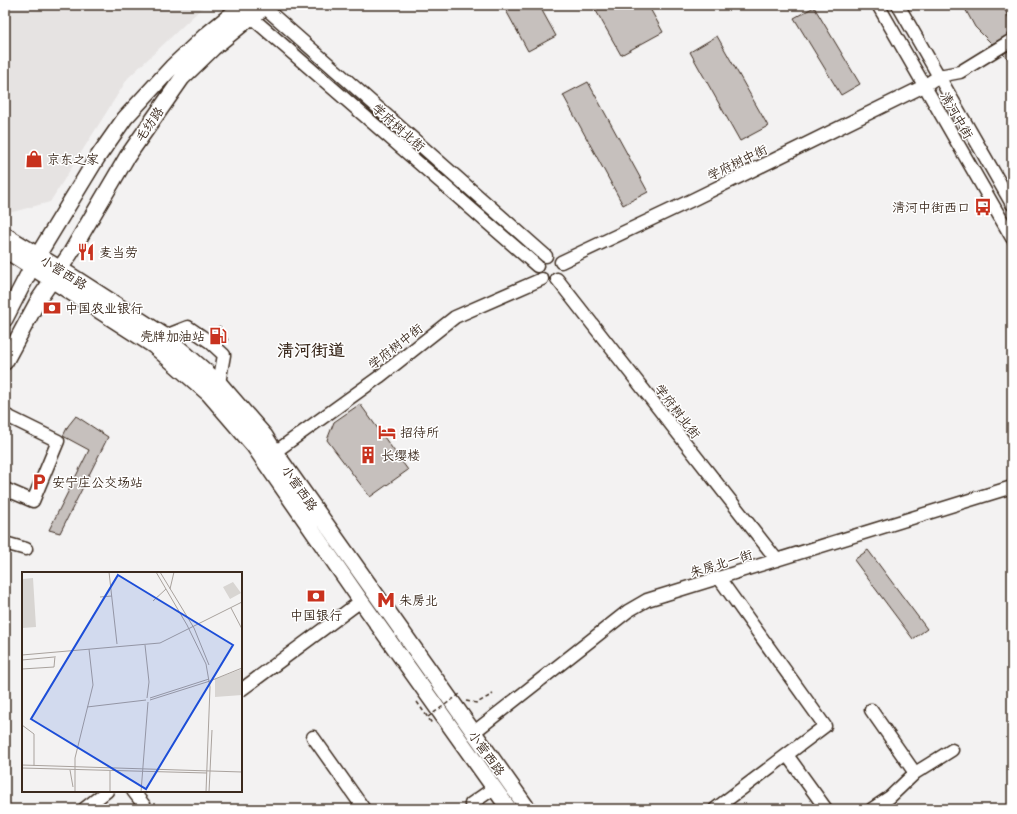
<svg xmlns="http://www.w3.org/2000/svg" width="1017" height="814" font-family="'Comic Neue','LXGW WenKai TC',sans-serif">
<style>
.built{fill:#e6e3e2}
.building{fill:#c6c0bd;stroke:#3b2a1e}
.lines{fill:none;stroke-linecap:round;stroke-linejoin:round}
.minor-casing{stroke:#3b2a1e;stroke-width:15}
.major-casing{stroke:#3b2a1e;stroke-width:18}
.path{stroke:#3b2a1e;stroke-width:1.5;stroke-dasharray:4 3;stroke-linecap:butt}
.minor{stroke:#fff;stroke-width:12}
.major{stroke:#fff;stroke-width:15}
.path-bridge{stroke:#3b2a1e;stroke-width:1.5;stroke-dasharray:4 3;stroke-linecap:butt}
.labels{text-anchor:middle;stroke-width:3;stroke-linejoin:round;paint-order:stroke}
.street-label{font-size:13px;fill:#3b2a1e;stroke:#fff}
.poi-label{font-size:13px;fill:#3b2a1e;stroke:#fff;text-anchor:start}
.district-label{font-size:17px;font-weight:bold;fill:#3b2a1e;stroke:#fff}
.inset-road{fill:none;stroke:#a9a29d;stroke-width:1}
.view{fill:#1d4ed8;fill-opacity:0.15;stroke:#1d4ed8;stroke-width:2}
.inset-edge{fill:none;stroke:#3b2a1e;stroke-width:2}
</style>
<rect width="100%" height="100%" fill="#f3f2f2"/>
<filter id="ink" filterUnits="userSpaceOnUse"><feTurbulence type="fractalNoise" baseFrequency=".025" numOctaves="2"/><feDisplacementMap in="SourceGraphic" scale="8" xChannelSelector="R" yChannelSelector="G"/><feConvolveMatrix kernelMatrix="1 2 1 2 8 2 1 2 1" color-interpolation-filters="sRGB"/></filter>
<g filter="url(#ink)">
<!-- built -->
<path class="built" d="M5 5H205L128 78 50 202 5 214Z"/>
<!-- building -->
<path class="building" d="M503 5H539L556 36 528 51Z
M603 5H648L663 32 621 55 595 9Z
M963 5H1012L1005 10 1012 25V33L992 44 975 27Z
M814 7 860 84 841 95 794 18Z
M717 36 768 126 740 141 690 52Z
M1012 49V63L1003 54Z
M588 82 648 192 623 205 563 95Z
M220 326 228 340 222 343 209 332Z
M360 404 408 470 370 497 327 440 334 422Z
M76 416 108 437 60 533 49 530 89 450 63 436 68 426Z
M868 550 927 629 913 639 854 560Z"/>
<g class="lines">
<!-- minor casing -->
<g class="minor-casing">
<path id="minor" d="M256 5 264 7 546 256
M878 5 1012 238
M898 5 1012 204
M248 10 251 17 537 266
M561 262 692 200 924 86 939 76 960 72 1012 40
M557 279 777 560
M165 336 188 327 210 342 224 355 219 383
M5 415 58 441 33 501 5 489
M275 452 379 377 455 317 542 279
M5 543 26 549
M241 690 361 601
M871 710 915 773
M473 733 628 611 647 600 1012 487
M313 737 364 809
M787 755 826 809
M133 791 147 809
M471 804 494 788
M84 809 107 791
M715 809 825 726 719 578
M872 809 890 797 915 773 952 750"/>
</g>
<!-- major casing -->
<g class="major-casing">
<path id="major" d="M5 235 70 275 165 336 219 383 265 436 275 452 528 809
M5 250 154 346 209 394 253 445 361 601 509 809
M5 319 38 255 97 158 125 118 172 67 205 36 243 5
M5 362 39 299 70 254 127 157 182 78 213 48 251 17 268 5"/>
</g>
<!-- path -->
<path class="path" d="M466 701 477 703 493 694
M417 702 433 725"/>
<!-- minor -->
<use href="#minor" class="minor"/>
<!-- major -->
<use href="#major" class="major"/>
<!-- path-bridge -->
<path class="path-bridge" d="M428 717 460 694"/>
</g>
</g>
<!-- icons -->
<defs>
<g id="shop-bare" transform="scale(1.38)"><path d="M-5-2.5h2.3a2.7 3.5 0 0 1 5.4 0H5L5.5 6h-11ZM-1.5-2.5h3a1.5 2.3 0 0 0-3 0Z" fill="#c8321e" stroke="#fff" stroke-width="2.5" paint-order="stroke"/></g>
<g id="bus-bare" transform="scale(1.38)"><path d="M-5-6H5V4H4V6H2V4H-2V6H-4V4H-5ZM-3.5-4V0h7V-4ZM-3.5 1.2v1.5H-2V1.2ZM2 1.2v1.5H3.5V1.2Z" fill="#c8321e" stroke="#fff" stroke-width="2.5" paint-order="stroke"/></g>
<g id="restaurant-bare" transform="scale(1.38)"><path d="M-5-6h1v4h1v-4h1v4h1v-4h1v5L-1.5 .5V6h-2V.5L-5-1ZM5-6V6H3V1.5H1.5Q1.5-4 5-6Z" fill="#c8321e" stroke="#fff" stroke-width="2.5" paint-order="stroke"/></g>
<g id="bank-bare" transform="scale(1.38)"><path d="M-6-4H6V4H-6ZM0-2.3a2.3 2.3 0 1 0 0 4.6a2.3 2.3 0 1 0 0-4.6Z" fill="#c8321e" stroke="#fff" stroke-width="2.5" paint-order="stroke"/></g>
<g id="fuel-bare" transform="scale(1.38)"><path d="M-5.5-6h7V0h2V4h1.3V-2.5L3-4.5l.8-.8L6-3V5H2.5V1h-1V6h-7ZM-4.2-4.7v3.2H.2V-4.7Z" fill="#c8321e" stroke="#fff" stroke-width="2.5" paint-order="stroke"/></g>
<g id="hotel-bare" transform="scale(1.38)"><path d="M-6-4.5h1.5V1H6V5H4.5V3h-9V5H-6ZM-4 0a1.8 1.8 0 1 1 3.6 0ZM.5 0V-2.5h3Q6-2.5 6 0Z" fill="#c8321e" stroke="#fff" stroke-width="2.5" paint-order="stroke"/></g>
<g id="building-bare" transform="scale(1.38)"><path d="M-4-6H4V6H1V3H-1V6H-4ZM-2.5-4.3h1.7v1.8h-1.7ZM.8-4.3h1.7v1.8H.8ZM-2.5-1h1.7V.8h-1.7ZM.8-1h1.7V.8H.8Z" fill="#c8321e" stroke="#fff" stroke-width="2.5" paint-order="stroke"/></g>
<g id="parking-bare" transform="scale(1.38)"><path d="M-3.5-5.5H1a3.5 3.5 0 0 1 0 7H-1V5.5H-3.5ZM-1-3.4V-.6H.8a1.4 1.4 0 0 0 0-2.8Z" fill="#c8321e" stroke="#fff" stroke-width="2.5" paint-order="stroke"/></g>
<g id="metro-bare" transform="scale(1.38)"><path d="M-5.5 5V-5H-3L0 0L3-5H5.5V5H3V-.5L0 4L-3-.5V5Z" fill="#c8321e" stroke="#fff" stroke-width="2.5" paint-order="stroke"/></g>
</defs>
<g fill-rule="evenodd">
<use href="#shop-bare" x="34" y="159"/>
<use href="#bus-bare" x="983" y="207"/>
<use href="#restaurant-bare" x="86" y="252"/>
<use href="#bank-bare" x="52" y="308"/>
<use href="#fuel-bare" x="218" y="336"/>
<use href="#hotel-bare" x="387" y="432"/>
<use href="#building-bare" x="368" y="455"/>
<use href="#parking-bare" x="39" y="482"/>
<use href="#bank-bare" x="316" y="596"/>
<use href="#metro-bare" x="386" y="600"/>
</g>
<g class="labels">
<!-- street labels -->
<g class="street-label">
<text transform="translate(957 115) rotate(60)" y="5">清河中街</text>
<text transform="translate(149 124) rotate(-55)" y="5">毛纺路</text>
<text transform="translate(399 127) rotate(41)" y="5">学府树北街</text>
<text transform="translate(737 162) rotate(-26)" y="5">学府树中街</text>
<text transform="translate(64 272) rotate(32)" y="5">小营西路</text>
<text transform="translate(395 346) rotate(-38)" y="5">学府树中街</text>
<text transform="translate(678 411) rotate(52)" y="5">学府树北街</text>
<text transform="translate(300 488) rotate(55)" y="5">小营西路</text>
<text transform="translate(721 563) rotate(-17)" y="5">朱房北一街</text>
<text transform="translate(487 753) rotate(54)" y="5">小营西路</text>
</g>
<!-- poi labels -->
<g class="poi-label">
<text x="47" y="164">京东之家</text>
<text x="970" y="212" text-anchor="end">清河中街西口</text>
<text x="99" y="257">麦当劳</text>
<text x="65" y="313">中国农业银行</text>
<text x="205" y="341" text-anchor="end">壳牌加油站</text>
<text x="400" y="437">招待所</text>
<text x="381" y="460">长缨楼</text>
<text x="52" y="487">安宁庄公交场站</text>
<text x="399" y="605">朱房北</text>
<text x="316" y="620" text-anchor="middle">中国银行</text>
</g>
<!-- district labels -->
<g class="district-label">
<text x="311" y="356">清河街道</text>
</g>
</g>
<!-- overview -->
<g transform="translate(22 572)">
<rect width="220" height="220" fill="#f3f2f2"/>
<path d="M11 6 14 55 0 56V7ZM211 10 219 21 208 27 201 15ZM220 97V123L193 125V107Z" fill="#d8d5d2"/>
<path class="inset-road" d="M87 0 95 72M134 0 165 53 184 92 188 115 184 220M138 0 172 56 187 93M148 17 152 0M78 25 90 24M131 29 144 17M209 36 220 57M123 73 127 110 125 126M0 83 138 71 220 30M0 88 32 85M0 97 32 95 33 84M128 126 187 107M128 128 188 109 220 96M65 135 124 128M0 153 12 162V194M0 193 220 200M0 196 185 201M48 198 51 215M88 199V220M53 220V186L71 113 67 77M119 220 126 130M187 220 190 158"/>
<path class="view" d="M96 3 211 73 124 217 9 147Z"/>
<rect width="220" height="220" class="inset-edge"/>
</g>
<!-- margin -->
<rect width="1017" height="814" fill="none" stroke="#fff" stroke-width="20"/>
<rect x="10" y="10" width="997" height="794" fill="none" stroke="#3b2a1e" stroke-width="1.5" filter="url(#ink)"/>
</svg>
